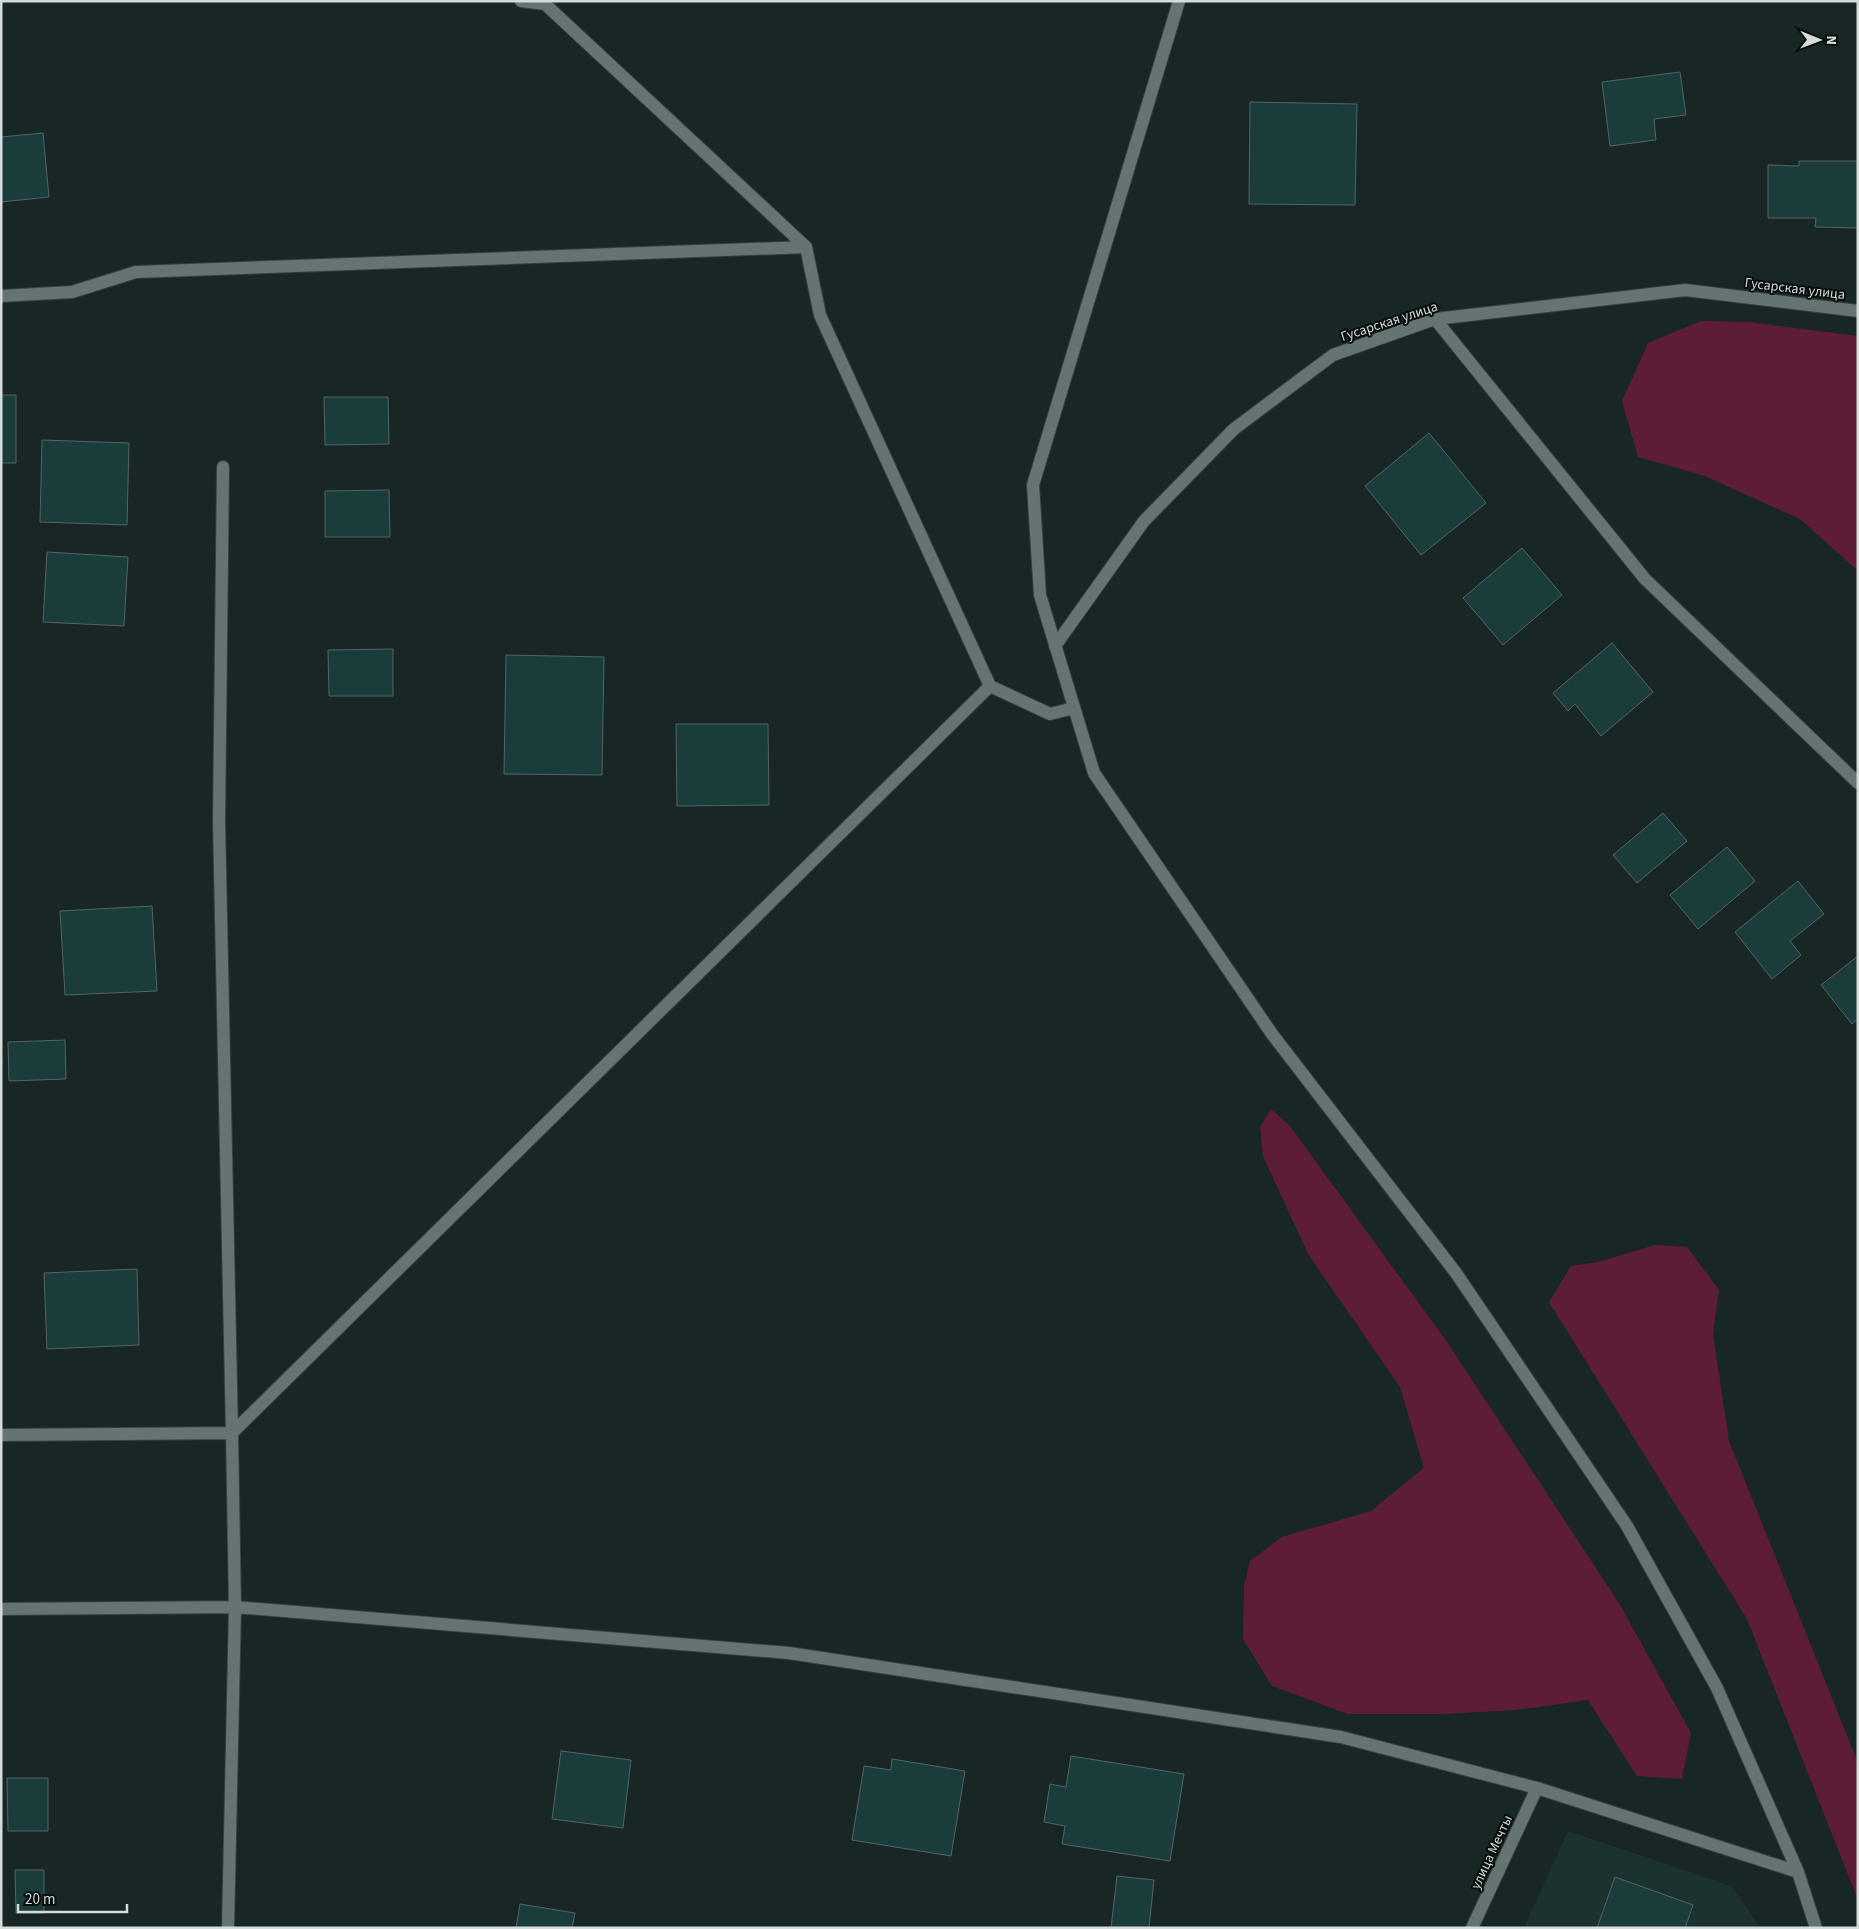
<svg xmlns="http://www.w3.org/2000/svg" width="1859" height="1929" font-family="'Source Sans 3',sans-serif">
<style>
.built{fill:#1c3231}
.green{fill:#5e1d36}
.building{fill:#1a3d3c;stroke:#556463}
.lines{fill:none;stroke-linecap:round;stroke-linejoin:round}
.minor-casing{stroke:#36403f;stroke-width:14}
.minor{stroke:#657473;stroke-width:12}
.labels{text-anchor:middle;stroke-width:4;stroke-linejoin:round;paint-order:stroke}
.street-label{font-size:14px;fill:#d3dbdb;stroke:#080e0d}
</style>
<rect width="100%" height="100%" fill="#182625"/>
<!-- built -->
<path class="built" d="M1568 1831 1731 1886 1761 1928H1524Z"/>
<!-- green -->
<path class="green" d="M1701 321 1750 322 1858 336V571L1800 519 1705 476 1638 457 1622 401 1648 343Z
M1271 1109 1290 1126 1445 1339 1619 1603 1691 1733 1682 1779 1637 1776 1588 1700 1516 1710 1442 1714H1348L1272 1686 1243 1639 1244 1586 1250 1561 1282 1537 1371 1511 1424 1468 1400 1387 1308 1254 1263 1156 1260 1127Z
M1655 1245 1687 1247 1719 1290 1713 1334 1729 1441 1858 1763V1900L1747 1619 1549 1302 1571 1266 1598 1262Z"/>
<!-- building -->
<path class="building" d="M1680 72 1686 115 1654 119 1656 140 1610 146 1602 82Z
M1250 102 1357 104 1355 205 1249 204Z
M43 133 49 197 1 202V137Z
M1799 161H1858V228L1815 227 1816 218H1768V165L1799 166Z
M1 395H16V463H1Z
M324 397H388L389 444 325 445Z
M1429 433 1486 503 1421 555 1365 486Z
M42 440 129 443 127 525 40 522Z
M389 490 390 537H325V491Z
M1522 548 1562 595 1503 645 1463 598Z
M47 552 128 557 124 626 43 622Z
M1612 643 1653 692 1601 736 1575 704 1568 711 1553 693Z
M393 649V696H329L328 650Z
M506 655 604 657 602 775 504 774Z
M676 724H768L769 805 677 806Z
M1663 813 1687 841 1637 883 1613 855Z
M1727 847 1755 881 1698 929 1670 895Z
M1798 881 1824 914 1790 941 1801 955 1772 979 1735 932Z
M152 906 157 991 65 995 60 911Z
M1858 956V1019L1852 1024 1821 985Z
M65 1040 66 1079 9 1081 8 1042Z
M137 1269 139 1345 47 1349 44 1273Z
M561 1751 631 1760 623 1828 552 1819Z
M1071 1756 1184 1774 1170 1861 1062 1844 1065 1826 1044 1822 1050 1784 1066 1787Z
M892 1759 965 1771 951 1856 852 1840 864 1766 891 1770Z
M7 1778H48V1831H8Z
M15 1870H44V1913H16Z
M1117 1876 1154 1880 1149 1928H1111Z
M1615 1877 1693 1905 1685 1928H1597Z
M520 1904 575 1913 572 1928H516Z"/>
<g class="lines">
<!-- minor casing -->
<g class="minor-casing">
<path id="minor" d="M521 1 545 4 806 247 820 315 990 686 1050 714 1074 708
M1179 1 1033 485 1040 595 1094 773 1272 1034 1456 1273 1627 1526 1717 1688 1798 1872 1816 1928
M1 296 72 292 136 272 806 247
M1435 319 1645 579 1858 783
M223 467 219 822 232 1433 990 686
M1055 646 1144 521 1234 429 1333 355 1435 319 1685 290 1858 311
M1 1435 232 1433 235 1607 228 1928
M1 1609 235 1607 789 1653 1341 1737 1537 1788 1798 1872
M1472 1928 1537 1788"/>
</g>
<!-- minor -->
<use href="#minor" class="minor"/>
</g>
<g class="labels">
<!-- street labels -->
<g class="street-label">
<text transform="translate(1795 288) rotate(7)" y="5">Гусарская улица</text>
<text transform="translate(1389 321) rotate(-18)" y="5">Гусарская улица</text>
<text transform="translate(1491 1852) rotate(-65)" y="5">улица Мечты</text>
</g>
</g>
<!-- border -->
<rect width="1859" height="1929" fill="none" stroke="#d3dbdb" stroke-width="5"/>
<!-- north arrow -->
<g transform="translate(1819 40) rotate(91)" stroke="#080e0d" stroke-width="4" paint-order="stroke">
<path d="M0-4L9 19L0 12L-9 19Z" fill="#d3dbdb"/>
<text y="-8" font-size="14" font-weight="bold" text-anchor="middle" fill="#d3dbdb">N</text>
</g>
<!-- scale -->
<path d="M18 1904v8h109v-8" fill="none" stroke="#d3dbdb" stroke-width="2.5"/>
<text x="25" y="1904" font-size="15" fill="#d3dbdb" stroke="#080e0d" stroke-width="4" paint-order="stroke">20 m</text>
</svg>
